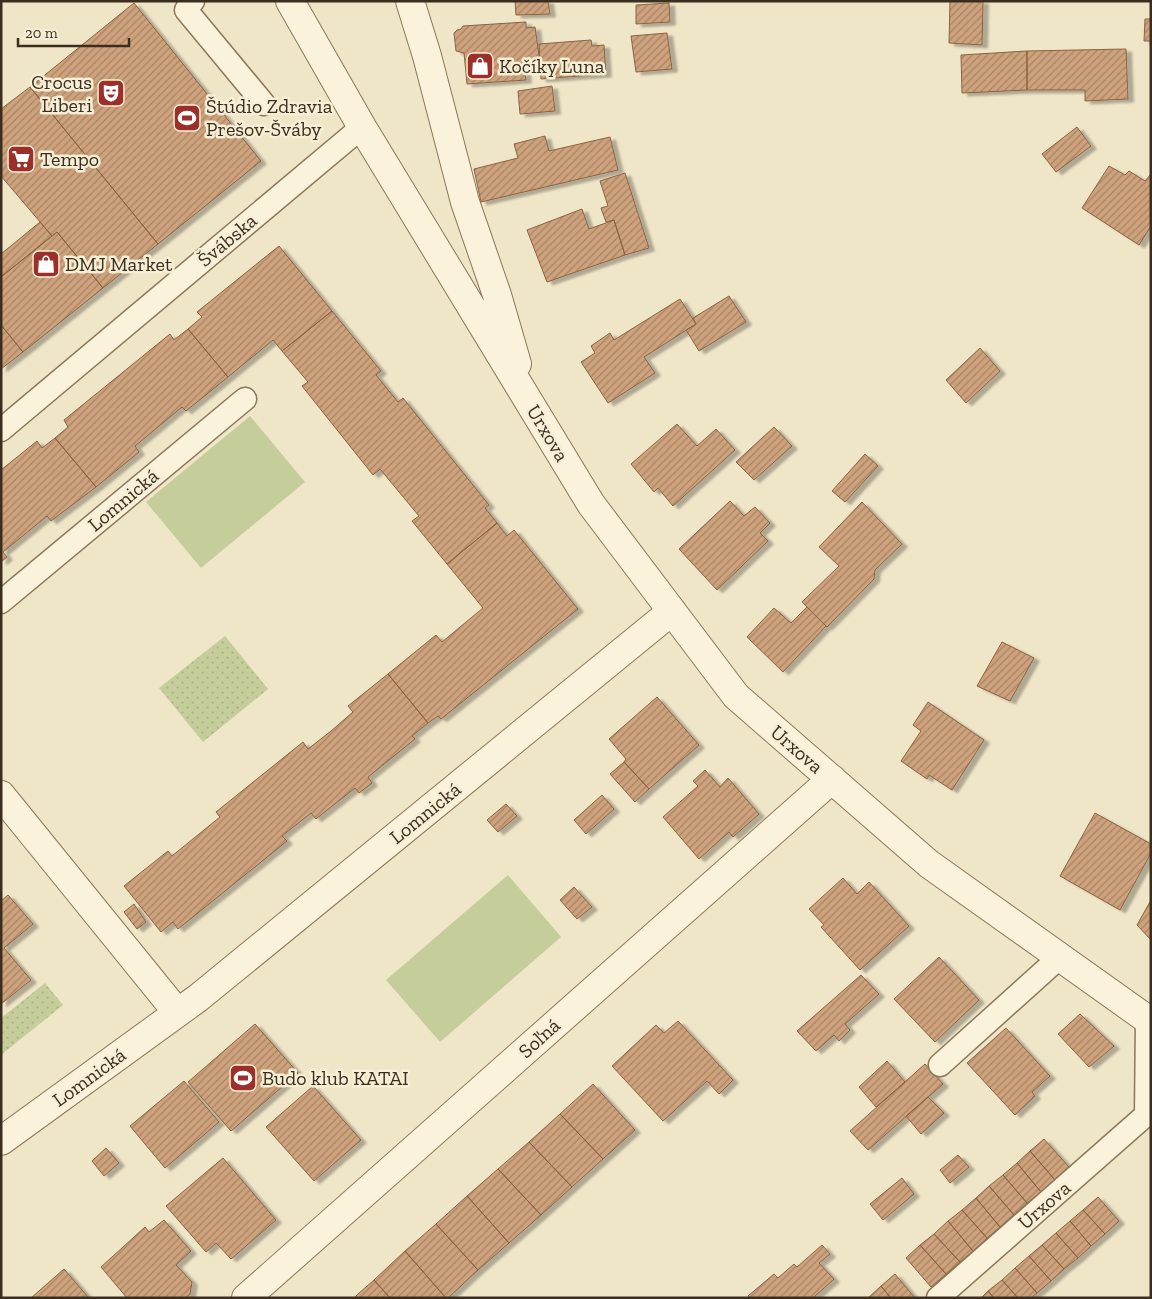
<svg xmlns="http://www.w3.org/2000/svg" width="1152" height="1299" font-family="'Zilla Slab',serif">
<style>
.grass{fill:url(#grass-dots)}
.pitch{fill:#c5ce9a}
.building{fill:url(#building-hatch);stroke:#8b6241;filter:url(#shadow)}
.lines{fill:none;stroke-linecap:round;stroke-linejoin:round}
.service-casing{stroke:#8c775b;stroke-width:25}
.minor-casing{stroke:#8c775b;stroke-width:30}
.service{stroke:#faf2da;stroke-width:22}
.minor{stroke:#faf2da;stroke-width:28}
.labels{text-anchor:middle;stroke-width:5;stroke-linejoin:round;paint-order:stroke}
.poi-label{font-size:20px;fill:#3c2e1f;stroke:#f6efd6;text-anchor:start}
.street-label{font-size:20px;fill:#3c2e1f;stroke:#f6efd6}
</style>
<defs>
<pattern id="grass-dots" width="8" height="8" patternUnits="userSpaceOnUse" patternTransform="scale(1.25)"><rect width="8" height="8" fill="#c5ce9a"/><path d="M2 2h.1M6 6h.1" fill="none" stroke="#aab184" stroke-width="1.8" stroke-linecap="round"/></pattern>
<pattern id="building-hatch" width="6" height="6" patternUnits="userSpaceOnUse" patternTransform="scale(1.25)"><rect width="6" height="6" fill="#cea27c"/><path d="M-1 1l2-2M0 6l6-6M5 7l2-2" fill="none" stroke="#a88465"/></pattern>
<filter id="shadow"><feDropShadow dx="5.5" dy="3" stdDeviation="1" flood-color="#0004"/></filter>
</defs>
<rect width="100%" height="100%" fill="#efe5c7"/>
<!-- grass -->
<path class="grass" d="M225 636 268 689 203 742 159 688Z
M45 983 63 1005 1 1055V1018Z"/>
<!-- pitch -->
<path class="pitch" d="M250 416 305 482 201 568 146 502Z
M508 875 561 937 440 1042 386 980Z"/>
<!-- building -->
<path class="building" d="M515 1H548L550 14 516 15Z
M950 1H983L982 45 949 43Z
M134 3 261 161 158 244 30 87Z
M669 3 670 22 636 24V5Z
M1145 19H1151V41H1144Z
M526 22V28L535 27 540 62 524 64 526 80 467 84 464 53 456 51 454 33 457 30 461 29 463 26Z
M667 33 672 69 636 72 631 36Z
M591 40 592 46 604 45 606 74 541 79 539 44Z
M1126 49 1128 99 1085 101V90H1027V51Z
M1027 51V90L962 93 961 55Z
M552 86 555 111 520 114 518 91Z
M30 87 158 244 103 288 57 232 52 236 1 176V109Z
M1077 127 1091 146 1056 172 1042 154Z
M545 136 549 151 610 137 618 170 481 202 474 169 518 158 514 144Z
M1109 166 1125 175 1129 171 1145 181 1151 174V226L1139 245 1082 208Z
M625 173 649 248 625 255 614 220 606 222 601 208 608 206 600 181Z
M582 209 589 229 614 220 625 255 547 282 527 230Z
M40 222 52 236 1 277V254Z
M57 232 103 288 23 352 1 325V277Z
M279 246 332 311 282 351 273 340 228 377 188 329 202 317 197 312Z
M729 296 746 322 699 351 686 330 696 324 693 318Z
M680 299 696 324 644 357 655 373 608 403 581 362 595 353 591 346 610 333 614 340Z
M332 311 381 371 376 375 398 402 403 398 489 505 485 508 497 523 447 564 412 521 419 516 380 469 373 475 302 386 308 382 282 351Z
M1 325 23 352 1 369Z
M188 329 228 377 186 411 182 407 135 446 139 452 96 487 55 438 68 427 64 420 170 334 174 340Z
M980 348 1000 371 966 403 946 380Z
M677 424 697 446 716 429 735 450 673 506 658 488 654 492 631 464Z
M774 427 792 446 754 480 736 462Z
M55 438 96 487 51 521 47 516 3 552 7 557 1 562V470L37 441 42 448Z
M865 454 878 466 845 502 832 491Z
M730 501 744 516 755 507 770 523 760 533 768 541 717 590 679 549Z
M862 502 902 544 875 570 874 579 827 627 802 602 839 566 819 547Z
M497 523 507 536 514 530 578 609 441 719 438 716 428 723 388 674 436 635 442 642 483 608 447 564Z
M807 607 826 626 783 672 747 637 774 608 791 623Z
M1002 642 1034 658 1010 701 977 686Z
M388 674 428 723 412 736 415 739 368 777 372 783 359 793 355 788 316 819 311 813 282 836 287 841 178 929 173 922 161 932 124 886 168 851 172 856 220 817 216 812 303 742 308 749 331 731 353 712 348 706Z
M657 697 699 745 649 789 624 762 626 759 609 739Z
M928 702 984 740 952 790 929 775 927 779 901 761 921 731 913 725Z
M624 762 649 789 635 802 610 774Z
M705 770 720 787 728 778 759 814 733 837 729 832 699 859 663 817 698 786 693 781Z
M602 795 614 809 586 834 574 820Z
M506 804 517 816 498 832 487 820Z
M1095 813 1151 844V853L1120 910 1060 876Z
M843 878 857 894 869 882 909 926 860 970 821 927 824 925 809 909Z
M574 887 592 907 577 919 560 900Z
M8 895 33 924 4 948 31 980 1 1004V901Z
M1151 900V940L1137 925Z
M134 904 146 922 137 929 124 912Z
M939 957 979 1000 935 1042 894 999Z
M861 975 879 994 845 1024 850 1030 839 1041 834 1035 816 1051 797 1031Z
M1080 1014 1114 1046 1089 1067 1058 1034Z
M678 1021 733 1080 719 1094 707 1081 663 1121 612 1066 656 1025 664 1033Z
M255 1024 298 1073 231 1131 188 1082Z
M1006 1028 1050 1076 1032 1092 1035 1096 1015 1115 967 1063Z
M887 1061 905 1082 876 1107 859 1087Z
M925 1064 943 1084 868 1150 850 1131Z
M184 1081 219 1122 165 1168 130 1126Z
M593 1084 635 1130 603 1159 560 1114Z
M313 1086 361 1140 314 1181 266 1127Z
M928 1097 944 1113 921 1134 906 1116Z
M560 1114 603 1159 572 1187 529 1142Z
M1044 1139 1069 1167 1055 1180 1030 1151Z
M529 1142 572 1187 541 1215 498 1169Z
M106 1148 119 1163 104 1176 92 1161Z
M1030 1151 1055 1180 1041 1192 1017 1163Z
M958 1155 969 1167 950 1183 940 1170Z
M223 1158 276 1220 231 1259 216 1243 206 1252 166 1206Z
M1017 1163 1041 1192 1027 1203 1003 1175Z
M498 1169 541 1215 509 1243 467 1196Z
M1003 1175 1027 1203 1014 1215 989 1186Z
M902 1178 914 1194 883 1220 870 1204Z
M989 1186 1014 1215 1000 1227 976 1198Z
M467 1196 509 1243 478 1270 436 1224Z
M1098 1197 1119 1221 1105 1234 1083 1210Z
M976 1198 1000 1227 987 1238 962 1210Z
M962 1210 987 1238 973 1251 948 1221Z
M1083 1210 1105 1234 1091 1246 1070 1221Z
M164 1220 191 1251 176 1265 192 1282 190 1294 185 1298H127L101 1267 145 1227 149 1232Z
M948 1221 973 1251 960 1262 934 1234Z
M1070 1221 1091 1246 1078 1258 1056 1233Z
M436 1224 478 1270 448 1298H446L405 1251Z
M1056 1233 1078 1258 1064 1269 1042 1245Z
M934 1234 960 1262 946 1274 920 1245Z
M822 1245 830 1254 819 1263 834 1279 813 1298H750L748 1296 774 1274 778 1278 794 1264 797 1267Z
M920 1245 946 1274 931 1287 906 1258Z
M1042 1245 1064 1269 1051 1281 1029 1256Z
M405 1251 446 1298H390L374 1280Z
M1029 1256 1051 1281 1037 1293 1015 1268Z
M1015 1268 1037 1293 1031 1298H1018L1002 1280Z
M64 1269 89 1298H31Z
M895 1274 915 1298H891L881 1286Z
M374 1280 390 1298H354L358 1294Z
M1002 1280 1018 1298H994L988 1291Z
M881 1286 891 1298H868Z
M988 1291 994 1298H981Z"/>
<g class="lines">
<!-- service casing -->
<g class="service-casing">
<path id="service" d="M193 1 186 10 264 104
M1 430 362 127
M1 602 245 399
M940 1065 1060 957
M1146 1115 1147 1019
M938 1298 1146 1115 1151 1113"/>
</g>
<!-- minor casing -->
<g class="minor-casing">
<path id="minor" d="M290 1 362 127 591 504 736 696 929 864 1151 1022
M410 1 427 56 465 202 497 295 517 364
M1 795 177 1012
M1 1141 198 998 672 611
M246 1298 832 779"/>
</g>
<!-- service -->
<use href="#service" class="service"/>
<!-- minor -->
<use href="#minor" class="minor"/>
</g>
<!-- icons -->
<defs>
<g id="shop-square" transform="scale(1.4375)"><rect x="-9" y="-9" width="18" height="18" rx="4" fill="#9c2f2a" stroke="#f6efd6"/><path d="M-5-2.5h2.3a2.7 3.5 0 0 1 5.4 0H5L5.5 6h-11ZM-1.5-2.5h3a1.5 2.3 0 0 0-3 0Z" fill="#fff"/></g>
<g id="theatre-square" transform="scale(1.4375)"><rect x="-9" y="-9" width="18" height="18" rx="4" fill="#9c2f2a" stroke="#f6efd6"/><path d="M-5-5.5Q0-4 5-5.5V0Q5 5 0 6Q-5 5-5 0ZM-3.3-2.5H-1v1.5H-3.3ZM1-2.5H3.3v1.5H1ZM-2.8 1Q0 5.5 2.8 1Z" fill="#fff"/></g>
<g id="stadium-square" transform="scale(1.4375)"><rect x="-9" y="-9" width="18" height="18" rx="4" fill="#9c2f2a" stroke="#f6efd6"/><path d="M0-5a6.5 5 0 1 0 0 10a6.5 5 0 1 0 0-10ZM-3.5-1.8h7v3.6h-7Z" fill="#fff"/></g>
<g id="supermarket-square" transform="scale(1.4375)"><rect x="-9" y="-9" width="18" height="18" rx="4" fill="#9c2f2a" stroke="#f6efd6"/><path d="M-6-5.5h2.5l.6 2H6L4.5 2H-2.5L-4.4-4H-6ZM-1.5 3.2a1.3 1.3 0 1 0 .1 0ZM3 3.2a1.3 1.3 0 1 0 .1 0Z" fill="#fff"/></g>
</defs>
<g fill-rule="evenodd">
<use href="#shop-square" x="480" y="66"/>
<use href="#theatre-square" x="111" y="93"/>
<use href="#stadium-square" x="187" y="118"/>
<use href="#supermarket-square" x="21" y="159"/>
<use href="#shop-square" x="46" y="264"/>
<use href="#stadium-square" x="243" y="1078"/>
</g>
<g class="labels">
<!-- poi labels -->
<g class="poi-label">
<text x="499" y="73">Kočíky Luna</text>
<text x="92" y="89" text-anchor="end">Crocus<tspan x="92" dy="23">Liberi</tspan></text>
<text x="206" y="113">Štúdio Zdravia<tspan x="206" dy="23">Prešov-Šváby</tspan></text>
<text x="40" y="166">Tempo</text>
<text x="65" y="271">DMJ Market</text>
<text x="262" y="1085">Budo klub KATAI</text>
</g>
<!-- street labels -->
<g class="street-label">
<text transform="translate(227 240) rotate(-40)" y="7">Švábska</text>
<text transform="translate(548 433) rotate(59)" y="7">Urxova</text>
<text transform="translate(123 500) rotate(-40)" y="7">Lomnická</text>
<text transform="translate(797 749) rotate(41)" y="7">Urxova</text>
<text transform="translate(425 813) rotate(-39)" y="7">Lomnická</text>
<text transform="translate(539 1038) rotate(-42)" y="7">Soľná</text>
<text transform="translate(89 1077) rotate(-36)" y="7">Lomnická</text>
<text transform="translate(1044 1205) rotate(-41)" y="7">Urxova</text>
</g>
</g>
<!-- border -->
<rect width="1152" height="1299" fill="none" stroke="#3c2e1f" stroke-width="5"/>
<!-- scale -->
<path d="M18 38v8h111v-8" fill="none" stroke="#3c2e1f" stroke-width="2.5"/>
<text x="25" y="38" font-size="15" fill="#3c2e1f" stroke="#f6efd6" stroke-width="4" paint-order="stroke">20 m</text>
</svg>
